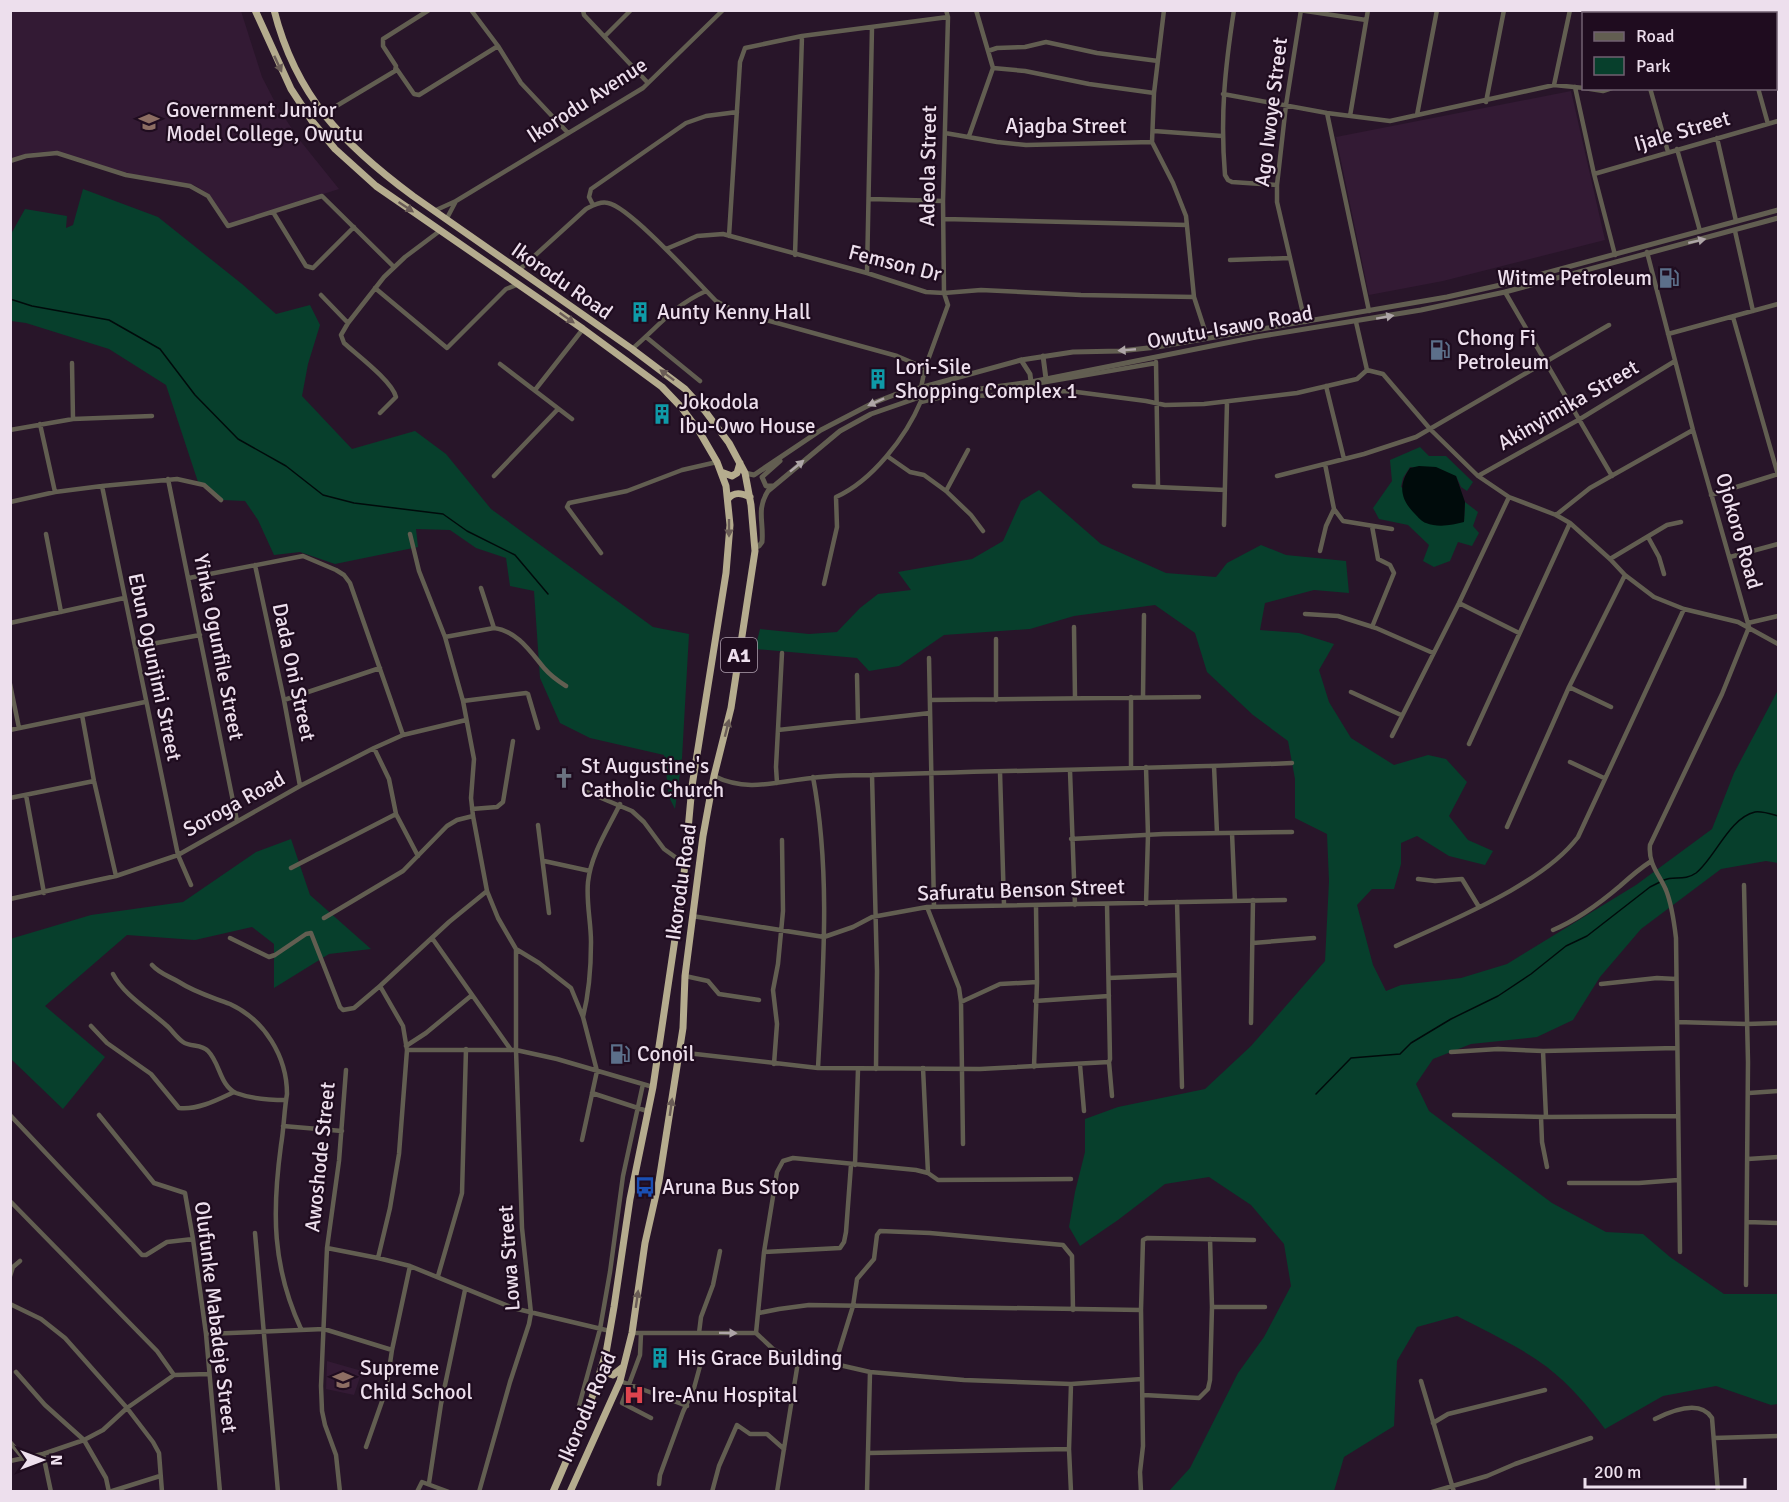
<svg xmlns="http://www.w3.org/2000/svg" width="1789" height="1502" font-family="Signika,sans-serif">
<style>
.built{fill:#331a34}
.green{fill:#073f2c}
.water{fill:#000b0b}
.lines{fill:none;stroke-linecap:round;stroke-linejoin:round}
.stream{stroke:#000b0b;stroke-width:1.5}
.minor{stroke:#625e51;stroke-width:4.5}
.tertiary{stroke:#625e51;stroke-width:5}
.trunk{stroke:#b5ac8e;stroke-width:7}
.oneway{fill:#6a5c56}
.oneway2{fill:#aea5a7}
.labels{text-anchor:middle;stroke-width:4.5;stroke-linejoin:round;paint-order:stroke}
.shield{fill:#1f0c1f;stroke:#afa0af;stroke-width:1.5}
.shield-label{font-size:20px;font-weight:bold;fill:#eddfed}
.street-label{font-size:21px;fill:#eddfed;stroke:#1f0c1f}
.poi-label{font-size:21px;fill:#eddfed;stroke:#1f0c1f;text-anchor:start}
</style>
<rect width="100%" height="100%" fill="#281529"/>
<!-- built -->
<path class="built" d="M11 11H241L262 77 277 106 298 138 339 189 228 225 209 194 194 185 131 174 52 151 33 153 11 159Z
M1571 91 1605 240 1443 281 1369 295 1336 137Z
M327 1361 362 1371 354 1395 326 1389Z"/>
<!-- green -->
<path class="green" d="M83 189 158 217 242 284 276 314 310 305 320 325 308 364 302 396 352 449 415 431 446 454 491 509 653 627 689 634 682 758 675 809 669 797 664 755 590 738 560 723 540 678 534 591 510 586 506 558 476 548 450 530 416 529 418 547 335 564 300 552 274 555 258 520 245 501 223 500 198 482 166 385 109 349 26 323 11 321V234L25 209 67 216 66 228 73 225Z
M1420 447 1429 456H1446L1473 482 1467 491 1461 487 1456 476 1410 467 1403 478 1401 487 1464 522 1465 502 1478 512 1473 526 1479 533 1472 546 1458 542 1450 561 1434 567 1423 561 1429 545 1408 525 1379 519 1373 508 1392 481 1390 460Z
M1039 490 1101 544 1166 573 1216 577 1227 563 1261 545 1286 555 1346 561 1349 593 1314 590 1265 603 1260 630 1299 633 1334 644 1319 670 1329 702 1351 738 1394 765 1428 755 1446 759 1467 782 1449 816 1468 840 1493 851 1485 865 1449 856 1417 836 1401 843V864L1394 889H1372L1357 905 1373 965 1386 991 1401 985 1461 978 1507 964 1636 885 1712 829 1734 773 1778 690V863L1766 861 1721 869 1641 929 1600 977 1573 1020 1537 1037 1471 1044 1433 1059 1416 1084 1429 1111 1552 1203 1606 1232 1643 1234 1670 1257 1724 1294H1778V1404L1771 1405 1716 1386 1663 1396 1605 1429C1588 1406 1570 1385 1547 1367 1522 1348 1486 1331 1457 1316L1417 1327 1397 1361 1394 1426 1344 1457 1334 1491H1169L1190 1468 1238 1373 1264 1337 1291 1286 1284 1244 1251 1205 1209 1177 1165 1184 1118 1220 1080 1246 1069 1227 1075 1192 1085 1152V1119L1118 1107 1205 1089 1251 1046 1325 961 1329 881 1327 834 1295 818V779L1288 741 1253 715 1207 672 1195 633 1155 605 1074 616 1030 629 944 635 899 666 869 671 857 658 755 649 760 629 809 634 837 632 860 608 878 594 911 590 898 572 972 559 1003 541 1021 501Z
M291 839 310 895 371 949 329 954 274 988V944L252 927 195 940 127 935 45 1006 105 1057 63 1109 11 1059 10 939 91 915 183 902 256 852Z"/>
<!-- water -->
<path class="water" d="M1419 466 1436 467 1456 476 1465 502 1464 522C1453 525 1438 528 1426 523 1422 522 1418 517 1415 514 1400 499 1398 485 1410 468Z"/>
<g class="lines">
<!-- stream -->
<path class="stream" d="M10 299 32 306 109 320 160 349 195 395 238 439 286 466 323 495 354 503 443 514 467 531 515 555 548 594
M1664 880C1674 876 1685 881 1696 873 1715 858 1729 818 1755 812 1762 811 1771 814 1778 816
M1316 1094 1351 1058 1400 1054 1411 1043 1451 1019 1498 996 1531 974 1566 946 1587 936 1650 887 1660 882"/>
<!-- minor -->
<path class="minor" d="M471 10 498 46 521 83 568 133
M583 10 584 15 648 83
M1164 10 1154 93 1152 142 1173 183 1186 216 1194 297 1207 337
M1234 10C1225 68 1220 116 1225 175L1228 180 1232 182 1277 185
M1299 10 1366 20
M1301 10 1286 105 1277 185V202L1305 322
M1639 14V10
M1707 14 1708 10
M605 36 631 10
M1776 49 1778 48
M988 51 997 48 1025 47 1046 42 1097 53 1158 61
M396 68 414 94 419 95 498 46
M993 68 1025 71 1089 84 1154 93
M1554 85 1570 10
M1575 87 1594 174 1615 255
M1584 88 1603 91 1612 88
M1650 88 1668 152
M1758 88 1768 124
M1223 94 1327 113 1390 121 1554 85 1584 88
M1486 102 1504 10
M1327 113 1369 311
M323 114 395 71 396 66 383 46V39L429 10
M1417 115 1437 10
M1350 116 1368 10
M1154 131 1222 136
M945 133 997 142 1026 145 1152 142
M969 136 993 68 976 10
M1717 138 1736 221
M1677 149 1700 231
M10 161 26 156 57 153 126 175 190 186 208 196 228 226 322 196 394 267
M1594 174 1778 121
M870 199 943 201
M593 205 589 197 591 189 686 123 706 116 737 112
M434 211 456 201 643 88 723 10
M273 212 306 266 313 268 354 227
M944 219 1187 225
M446 220 456 201
M1735 231 1753 311
M729 236 740 62 745 48 802 36 948 17
M666 249 697 236 723 234 867 273 926 292 944 293 981 290 1081 295 1194 297
M1647 252 1693 430 1749 627 1722 694 1650 845C1648 864 1659 874 1666 890 1672 905 1674 921 1676 938L1680 1252
M795 255 802 36
M1230 260 1290 258
M519 270 586 209C592 206 600 201 608 203 630 207 697 282 716 301L737 312 897 356 925 368
M867 273 872 27
M375 288 447 348 506 289 519 284
M1505 292 1612 476
M321 295 348 323
M1733 317 1778 475
M1356 322 1367 370 1383 374 1431 430 1478 476 1509 497 1556 515 1570 523 1610 559 1625 575 1654 597 1684 609 1738 622 1778 644
M1668 334 1778 304
M646 337 700 381
M632 349C659 326 673 306 706 291
M1156 362 1158 486
M72 363 73 419
M500 364 572 419
M1326 386 1344 459
M921 388 925 368 948 305 944 293 943 201 948 17 946 10
M535 390 583 329
M1012 395 1017 387 1156 363
M921 402 938 398 1069 391 1146 401 1165 405 1204 404 1297 393 1357 379 1367 370
M380 413 396 397C392 381 357 355 344 343L341 335 348 323 384 277 405 257 441 230
M40 424 55 492
M10 430 73 419 152 416
M887 456 910 472 924 475 946 491 971 515 983 531
M1325 464 1334 509 1343 521 1392 529
M494 476 558 409
M1277 476 1364 454 1416 437 1609 325
M1478 476 1580 419 1675 361
M168 479 237 821
M102 486 178 855 191 885
M1134 486 1225 490
M946 491 968 450
M1711 495 1778 474
M10 502 55 492 102 486 177 479 204 485 221 500
M1556 515 1590 488 1693 430
M1224 525 1227 402
M46 534 61 612
M410 534 419 571 445 637 463 701 474 759 471 798 473 816 487 891 498 918 516 949 539 963 571 988 583 1017 597 1071 582 1140
M1648 537 1659 557 1664 574
M1320 551 1326 526 1334 509
M601 553 567 507 569 503 627 491 682 470 717 462
M1730 557 1778 544
M1610 559 1667 525 1681 522
M255 565 284 700 300 786
M189 578 303 556 336 570 344 575 350 583 403 735
M824 584 837 527 836 497C872 481 906 437 921 401
M481 588 494 628C517 631 530 651 544 668 550 675 558 681 566 686
M1459 603 1519 633
M1305 614 1338 616 1376 628 1433 653
M10 623 124 598
M1748 623 1778 616
M1074 627 1075 698
M1372 627 1394 573 1390 565 1378 559 1372 526
M445 637 494 628
M996 639V700
M135 647 200 635
M929 658 934 907
M857 675 858 721
M10 684 19 728
M1569 687 1611 707
M1351 692 1401 715
M1131 697V767
M1143 697 1144 615
M284 700 380 668
M930 700 1199 697
M463 701 526 693 528 694 538 728
M82 715 94 781 116 876
M10 730 145 702
M778 730 930 713
M1392 736 1459 603 1509 497
M1469 744 1570 523
M374 748 389 779 396 814 418 856
M1570 762 1604 778
M1214 766 1217 833
M1146 767 1148 835 1146 904
M1070 771 1075 905
M1000 772 1004 905
M872 775 877 971 876 1069
M714 776C748 793 778 781 812 778 832 775 852 775 872 775 1012 770 1152 769 1292 763
M813 777C831 873 823 971 818 1068
M777 783 776 767 782 653
M587 792 632 811 644 822 664 849 685 864
M26 795 44 893
M10 798 94 781
M472 809 497 807 503 802 513 741
M538 825 549 913
M1507 827 1569 687 1625 575
M1232 833 1235 901
M1071 839 1163 834 1292 832
M544 861 590 871
M291 868 396 814
M1418 879 1435 881 1462 879 1479 907
M1744 885 1748 1062 1746 1285
M10 899 116 876 178 855 300 786 374 748 403 735 466 720
M1177 902 1182 1087
M1107 904 1110 1059 1109 1062 1112 1096
M927 907 959 988 961 1002 963 1144
M692 916 824 937 853 927 872 917 927 907 1285 900
M324 918 403 871 447 826 457 820 473 816
M1553 930C1577 920 1600 903 1620 886 1630 877 1639 869 1650 862
M230 938 269 957 275 955 306 934 311 933 340 1007 343 1010 354 1008 380 986
M432 938 511 1050
M1253 943 1314 938
M1396 946C1451 920 1542 885 1578 837L1684 609
M152 965C160 974 169 976 179 982 196 993 212 997 230 1004 265 1020 287 1057 287 1094 284 1111 284 1128 281 1145 272 1212 272 1266 301 1329
M113 974C124 995 148 1009 166 1025 172 1030 176 1037 183 1042 190 1047 202 1044 208 1051 220 1063 220 1086 236 1093 252 1099 269 1100 286 1100
M685 976 708 981 719 994 759 1000
M1109 978 1179 975
M1601 984 1657 978 1676 979
M1035 1001 1109 996
M961 1002 1000 984 1037 982
M583 1017C589 993 591 967 591 942 591 922 586 902 588 882 591 854 608 829 620 804
M1677 1022 1747 1024 1778 1023
M1251 1023 1253 900
M91 1026 107 1043 151 1074 179 1108C198 1110 217 1100 234 1092
M406 1046 426 1033 472 995
M407 1050H516L557 1059 653 1087
M1543 1051 1546 1117 1677 1116
M678 1052 818 1068 980 1069 1109 1062
M1451 1052 1498 1049 1543 1051 1677 1048
M774 1064 777 1024 773 990 778 964 783 911 782 840
M1080 1065 1084 1111
M1034 1067 1037 982 1036 906
M923 1068 928 1173
M592 1093 647 1111
M1749 1093 1778 1091
M10 1115 142 1255H146L167 1242 193 1239
M99 1115 154 1183 185 1193 193 1239 206 1334 220 1492
M1454 1115 1546 1117
M1541 1117 1542 1142 1547 1167
M283 1126 342 1131
M1748 1159 1778 1157
M855 1165 858 1069
M1569 1183H1639L1678 1180
M10 1201 157 1351 174 1375
M1747 1222 1778 1223
M255 1233 278 1492
M327 1248 378 1258 410 1266 513 1308 610 1331
M764 1252 840 1248 844 1242 846 1232 851 1165
M378 1258 390 1208 399 1154 407 1050 403 1026 380 986 449 922 487 891
M10 1276 13 1267 20 1261
M438 1276 462 1193 466 1049
M10 1304 41 1319 65 1338 127 1408 153 1442 159 1453 162 1492
M1212 1307H1265
M759 1313 779 1309 809 1305 1141 1310
M632 1333H756L773 1349 798 1362 835 1364 870 1372 964 1380 1071 1384 1142 1379
M699 1333 701 1317 713 1285 720 1251
M756 1333 764 1252 777 1172 783 1161 793 1158 916 1170 928 1173 938 1180 1071 1179
M206 1334 324 1329 392 1350
M641 1334 640 1355 622 1403 651 1418
M835 1364 853 1306 857 1279 874 1259 877 1235 880 1231 930 1233 1063 1245 1072 1256 1073 1310
M16 1372 45 1405 84 1440 106 1478 109 1492
M620 1381 687 1406
M1421 1381 1454 1492
M1144 1395 1199 1398 1208 1389 1210 1380 1212 1307 1210 1239
M1655 1419C1671 1411 1700 1399 1712 1418L1718 1492
M583 1422 579 1406 600 1329 610 1272 623 1176 643 1084
M1433 1423 1448 1414 1545 1390
M1714 1438 1778 1436
M10 1442 24 1459
M366 1447 386 1390 392 1350 410 1266
M869 1453 1069 1449
M43 1454 51 1492
M10 1461 43 1454 84 1440 103 1430 127 1408 174 1375 208 1374
M429 1483 441 1404 465 1290
M659 1484 660 1475 683 1412 694 1388 700 1366
M109 1492 160 1476
M340 1492 336 1455 325 1425 322 1411 321 1386 327 1248 339 1161 346 1070
M417 1492 422 1482 449 1492
M479 1492 510 1382 529 1324 531 1313 522 1228 516 1050V949
M712 1492 719 1466 737 1425 750 1434H767L784 1449
M777 1492 798 1362
M867 1492 870 1372
M1071 1492 1069 1449 1071 1384
M1141 1492 1140 1472 1143 1446 1141 1310 1143 1240 1147 1238 1254 1240
M1432 1492 1487 1476 1515 1464 1591 1438"/>
<!-- tertiary -->
<path class="tertiary" d="M1043 356 1046 379
M1021 360 1030 374 1031 382
M745 473 754 475 821 430 873 403 894 395 1021 360 1073 352 1120 351 1157 347 1447 297 1505 284 1778 210
M773 486H766L762 477 780 461
M755 547 759 546 762 542C764 522 756 510 768 491L840 431 871 414 920 397 1031 382 1256 337 1421 310 1505 292 1778 218"/>
<!-- trunk -->
<path class="trunk" d="M255 10 291 89 312 121 335 149 376 186 583 329 662 387 681 407 699 431 717 462 726 486 730 525 726 573 692 786 683 885 653 1087 630 1199 614 1307 606 1353 587 1413 553 1492
M274 10C296 97 344 145 413 196L632 349 685 389 705 411 729 443 745 473 751 505 755 551 731 708 714 776 703 836 685 976 683 1028 659 1181 645 1243 632 1333 620 1381 570 1492
M721 472 732 476 737 473 740 463
M728 499C734 491 742 493 750 497
M602 1367 607 1373 613 1375 623 1367"/>
</g>
<!-- one-way arrows -->
<defs><path id="oneway-solid" d="M-6-.8H1V-3.2L6.5 0L1 3.2V.8H-6Z" transform="scale(1.5)"/></defs>
<g class="oneway">
<use href="#oneway-solid" transform="translate(278 64) rotate(65)"/>
<use href="#oneway-solid" transform="translate(406 207) rotate(34)"/>
<use href="#oneway-solid" transform="translate(567 318) rotate(35)"/>
<use href="#oneway-solid" transform="translate(667 375) rotate(-143)"/>
<use href="#oneway-solid" transform="translate(729 528) rotate(90)"/>
<use href="#oneway-solid" transform="translate(727 728) rotate(-76)"/>
<use href="#oneway-solid" transform="translate(671 1107) rotate(-82)"/>
<use href="#oneway-solid" transform="translate(637 1299) rotate(-82)"/>
</g>
<g class="oneway2">
<use href="#oneway-solid" transform="translate(1697 241) rotate(-13)"/>
<use href="#oneway-solid" transform="translate(1385 317) rotate(-10)"/>
<use href="#oneway-solid" transform="translate(1127 350) rotate(175)"/>
<use href="#oneway-solid" transform="translate(876 402) rotate(156)"/>
<use href="#oneway-solid" transform="translate(797 466) rotate(-39)"/>
<use href="#oneway-solid" transform="translate(728 1333) rotate(1)"/>
</g>
<!-- icons -->
<defs>
<g id="school-bare" transform="scale(1.62)"><path d="M0-5L7-2L0 1L-7-2ZM-4 1L0 2.5L4 1V4Q0 6-4 4Z" fill="#8d6e63" stroke="#1f0c1f" stroke-width="2.5" paint-order="stroke"/></g>
<g id="fuel-bare" transform="scale(1.62)"><path d="M-5.5-6h7V0h2V4h1.3V-2.5L3-4.5l.8-.8L6-3V5H2.5V1h-1V6h-7ZM-4.2-4.7v3.2H.2V-4.7Z" fill="#5c6f8a" stroke="#1f0c1f" stroke-width="2.5" paint-order="stroke"/></g>
<g id="building-bare" transform="scale(1.62)"><path d="M-4-6H4V6H1V3H-1V6H-4ZM-2.5-4.3h1.7v1.8h-1.7ZM.8-4.3h1.7v1.8H.8ZM-2.5-1h1.7V.8h-1.7ZM.8-1h1.7V.8H.8Z" fill="#0f9aa8" stroke="#1f0c1f" stroke-width="2.5" paint-order="stroke"/></g>
<g id="church-bare" transform="scale(1.62)"><path d="M-1.2-6h2.4v3.5h3.3v2.4h-3.3V6h-2.4V-.1h-3.3v-2.4h3.3Z" fill="#6b7280" stroke="#1f0c1f" stroke-width="2.5" paint-order="stroke"/></g>
<g id="bus-bare" transform="scale(1.62)"><path d="M-5-6H5V4H4V6H2V4H-2V6H-4V4H-5ZM-3.5-4V0h7V-4ZM-3.5 1.2v1.5H-2V1.2ZM2 1.2v1.5H3.5V1.2Z" fill="#1a4fb4" stroke="#1f0c1f" stroke-width="2.5" paint-order="stroke"/></g>
<g id="hospital-bare" transform="scale(1.62)"><path d="M-5-5h3v3.5h4V-5h3V5h-3V1.5h-4V5h-3Z" fill="#e0444e" stroke="#1f0c1f" stroke-width="2.5" paint-order="stroke"/></g>
</defs>
<g fill-rule="evenodd">
<use href="#school-bare" x="149" y="122"/>
<use href="#fuel-bare" x="1669" y="278"/>
<use href="#building-bare" x="640" y="312"/>
<use href="#fuel-bare" x="1440" y="350"/>
<use href="#building-bare" x="878" y="379"/>
<use href="#building-bare" x="662" y="414"/>
<use href="#church-bare" x="564" y="778"/>
<use href="#fuel-bare" x="620" y="1054"/>
<use href="#bus-bare" x="645" y="1187"/>
<use href="#building-bare" x="660" y="1358"/>
<use href="#school-bare" x="343" y="1380"/>
<use href="#hospital-bare" x="634" y="1395"/>
</g>
<g class="labels">
<!-- shield labels -->
<rect class="shield" x="721" y="638" width="36" height="34" rx="4.5"/>
<g class="shield-label">
<text x="739" y="662">A1</text>
</g>
<!-- street labels -->
<g class="street-label">
<text transform="translate(587 100) rotate(-33)" y="7">Ikorodu Avenue</text>
<text transform="translate(1271 112) rotate(-83)" y="7">Ago Iwoye Street</text>
<text x="1066" y="133">Ajagba Street</text>
<text transform="translate(1682 131) rotate(-16)" y="7">Ijale Street</text>
<text transform="translate(928 166) rotate(-89)" y="7">Adeola Street</text>
<text transform="translate(895 263) rotate(14)" y="7">Femson Dr</text>
<text transform="translate(562 281) rotate(35)" y="7">Ikorodu Road</text>
<text transform="translate(1230 327) rotate(-10)" y="7">Owutu-Isawo Road</text>
<text transform="translate(1568 405) rotate(-30)" y="7">Akinyimika Street</text>
<text transform="translate(1739 531) rotate(74)" y="7">Ojokoro Road</text>
<text transform="translate(219 647) rotate(79)" y="7">Yinka Ogunfile Street</text>
<text transform="translate(155 667) rotate(78)" y="7">Ebun Ogunjimi Street</text>
<text transform="translate(294 672) rotate(78)" y="7">Dada Oni Street</text>
<text transform="translate(234 804) rotate(-29)" y="7">Soroga Road</text>
<text transform="translate(681 882) rotate(-82)" y="7">Ikorodu Road</text>
<text transform="translate(1021 890) rotate(-2)" y="7">Safuratu Benson Street</text>
<text transform="translate(320 1157) rotate(-84)" y="7">Awoshode Street</text>
<text transform="translate(509 1258) rotate(-94)" y="7">Lowa Street</text>
<text transform="translate(216 1317) rotate(83)" y="7">Olufunke Mabadeje Street</text>
<text transform="translate(587 1407) rotate(-67)" y="7">Ikorodu Road</text>
</g>
<!-- poi labels -->
<g class="poi-label">
<text x="166" y="117">Government Junior<tspan x="166" dy="24">Model College, Owutu</tspan></text>
<text x="1652" y="285" text-anchor="end">Witme Petroleum</text>
<text x="657" y="319">Aunty Kenny Hall</text>
<text x="1457" y="345">Chong Fi<tspan x="1457" dy="24">Petroleum</tspan></text>
<text x="895" y="374">Lori-Sile<tspan x="895" dy="24">Shopping Complex 1</tspan></text>
<text x="679" y="409">Jokodola<tspan x="679" dy="24">Ibu-Owo House</tspan></text>
<text x="581" y="773">St Augustine's<tspan x="581" dy="24">Catholic Church</tspan></text>
<text x="637" y="1061">Conoil</text>
<text x="662" y="1194">Aruna Bus Stop</text>
<text x="677" y="1365">His Grace Building</text>
<text x="360" y="1375">Supreme<tspan x="360" dy="24">Child School</tspan></text>
<text x="651" y="1402">Ire-Anu Hospital</text>
</g>
</g>
<!-- border -->
<rect width="1789" height="1502" fill="none" stroke="#eddfed" stroke-width="24"/>
<!-- legend -->
<rect x="1582" y="12" width="195" height="78" fill="#1f0c1f" stroke="#716071" stroke-width="1.5"/>
<rect x="1594" y="32" width="30" height="9" fill="#625e51" stroke="#716071" stroke-width="1.5"/>
<text x="1636" y="42" font-size="18" fill="#eddfed">Road</text>
<rect x="1594" y="57" width="30" height="18" fill="#073f2c" stroke="#716071" stroke-width="1.5"/>
<text x="1636" y="72" font-size="18" fill="#eddfed">Park</text>
<!-- north arrow -->
<g transform="translate(42 1460) rotate(90)" stroke="#1f0c1f" stroke-width="4.5" paint-order="stroke">
<path d="M0-4.5L10 22L0 15L-10 22Z" fill="#eddfed"/>
<text y="-9" font-size="16" font-weight="bold" text-anchor="middle" fill="#eddfed">N</text>
</g>
<!-- scale -->
<path d="M1585 1478v9h160v-9" fill="none" stroke="#eddfed" stroke-width="3"/>
<text x="1594" y="1478" font-size="18" fill="#eddfed" stroke="#1f0c1f" stroke-width="4.5" paint-order="stroke">200 m</text>
</svg>
